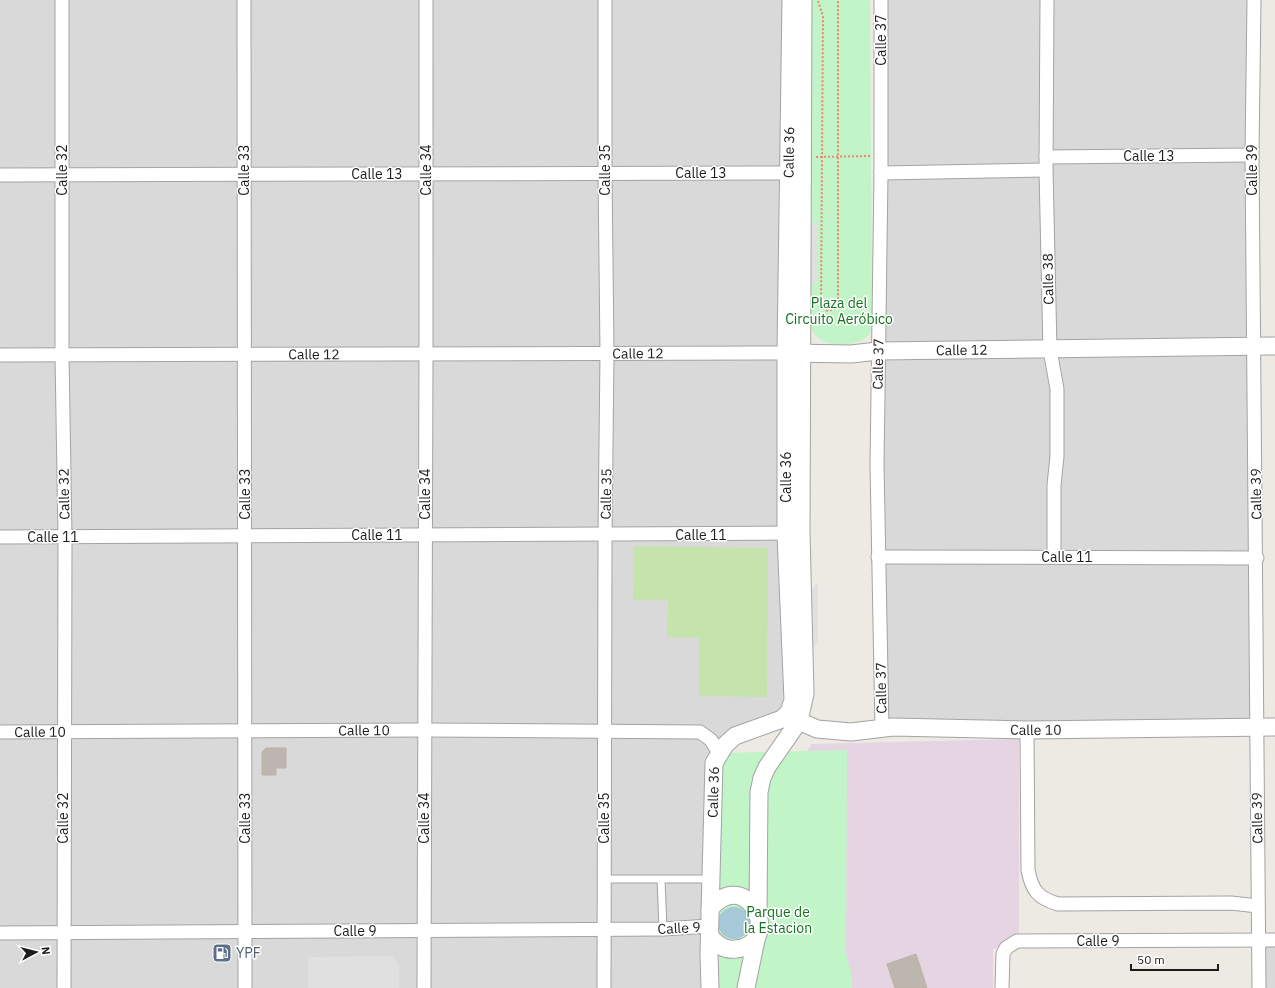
<svg xmlns="http://www.w3.org/2000/svg" width="1275" height="988" font-family="'IBM Plex Sans',sans-serif">
<style>
.residential{fill:#dad9d9}
.industrial{fill:#e5d4e1}
.grass{fill:#c4e4ab}
.park{fill:#c1f5c8}
.parking{fill:#e0e0e0}
.water{fill:#a5c9d7}
.building{fill:#bdb6af;stroke:#bdb1a6}
.lines{fill:none;stroke-linecap:round;stroke-linejoin:round}
.service-casing{stroke:#a3a3a3;stroke-width:9}
.minor-casing{stroke:#a3a3a3;stroke-width:15}
.tertiary-casing{stroke:#a3a3a3;stroke-width:19}
.path{stroke:#ef8470;stroke-width:2;stroke-dasharray:2 2;stroke-linecap:butt}
.service{stroke:#fff;stroke-width:7}
.minor{stroke:#fff;stroke-width:13}
.tertiary{stroke:#fff;stroke-width:17}
.labels{text-anchor:middle;stroke-width:3;stroke-linejoin:round;paint-order:stroke}
.street-label{font-size:14px;fill:#1c1c1c;stroke:#fff}
.park-label{font-size:14px;fill:#13711f;stroke:#fff}
.service-label{font-size:14px;fill:#4e5e75;stroke:#fff;text-anchor:start}
</style>
<rect width="100%" height="100%" fill="#eceae2"/>
<!-- residential -->
<path class="residential" d="M0 0H791L789 712 725 745 710 988H0Z
M881 0H1254L1256 728H882Z
M1259 940H1275V988H1259Z"/>
<!-- industrial -->
<path class="industrial" d="M1019 739V934L993 950V988H779L786 780 812 744Z"/>
<!-- grass -->
<path class="grass" d="M634 546 768 548 767 697 699 696V638L667 637 668 600H633Z"/>
<!-- park -->
<path class="park" d="M809 0H870L872 326C871 329 870 333 869 335 860 345 838 347 826 342 819 340 814 334 810 328Z
M847 750 846 954 852 976V988H710L719 753Z"/>
<!-- parking -->
<path class="parking" d="M818 219V279L808 291 807 230Z
M818 583V642L808 654 807 594Z
M393 956 399 966V988H308V957Z"/>
<!-- water -->
<path class="water" d="M718 923a16 16 0 1 1 32 0a16 16 0 1 1-32 0Z"/>
<!-- building -->
<path class="building" d="M266 748H286V768H276V775H262V752Z
M916 954 927 988H895L887 964Z"/>
<g class="lines">
<!-- service casing -->
<g class="service-casing">
<path id="service" d="M604 879H712
M661 879 663 929"/>
</g>
<!-- minor casing -->
<g class="minor-casing">
<g id="minor">
<path d="M62 0V355L65 537 64 988"/>
<path d="M244 0 245 988"/>
<path d="M881 0V173L877 465 882 728"/>
<path d="M1047 0 1046 170 1050 350 1057 389V456L1054 485V556"/>
<path d="M1254 0 1252 155 1259 988"/>
<path d="M1046 157 1252 155"/>
<path d="M881 173 1046 170"/>
<path d="M0 175 797 173"/>
<path id="s1" d="M0 355 786 353"/>
<path d="M0 537 795 533"/>
<path d="M878 557 1257 558"/>
<path d="M1027 730 1028 870C1032 891 1038 898 1058 904L1231 903 1258 906"/>
<path id="s2" d="M0 732 424 730 700 732 711 740 719 753"/>
<path d="M0 933 663 929 710 926"/>
<path d="M424 988 426 353V0"/>
<path d="M604 988 605 535 607 353 605 173V0"/>
<path d="M1002 988 1003 954 1006 948 1017 941 1275 940"/>
</g>
</g>
<!-- tertiary casing -->
<g class="tertiary-casing">
<g id="tertiary">
<path id="s3" d="M789 353 851 354 878 351 1275 346"/>
<path id="s4" d="M799 721 817 729 851 732 893 727 1027 730 1275 727"/>
<path d="M758 914 759 792 762 778 767 767 799 721 805 694 801 532 803 0"/>
<path d="M710 936C716 944 724 951 736 949 786 943 746 864 710 909"/>
<path id="s5" d="M710 988 709 953 714 763 725 745 735 736 782 719 789 712 793 700 786 535V353L791 0"/>
<path d="M746 988 757 935"/>
</g>
</g>
<!-- path -->
<path class="path" d="M818 1 823 16 821 304 825 310 829 311 836 308 838 304V0
M816 157 870 156"/>
<!-- service -->
<use href="#service" class="service"/>
<!-- minor -->
<use href="#minor" class="minor"/>
<!-- tertiary -->
<use href="#tertiary" class="tertiary"/>
</g>
<!-- icons -->
<defs>
<g id="fuel-square" transform="scale(1)"><rect x="-9" y="-9" width="18" height="18" rx="4" fill="#5c6f8a" stroke="#fff"/><path d="M-5.5-6h7V0h2V4h1.3V-2.5L3-4.5l.8-.8L6-3V5H2.5V1h-1V6h-7ZM-4.2-4.7v3.2H.2V-4.7Z" fill="#fff"/></g>
</defs>
<g fill-rule="evenodd">
<use href="#fuel-square" x="222" y="953"/>
</g>
<g class="labels">
<!-- street labels -->
<g class="street-label">
<text transform="translate(881 40) rotate(-90)" y="5">Calle 37</text>
<text dy="5" stroke="none"><textPath href="#s5" startOffset="880">Calle 36</textPath></text>
<text x="1149" y="161">Calle 13</text>
<text transform="translate(62 170) rotate(-90)" y="5">Calle 32</text>
<text transform="translate(244 170) rotate(-90)" y="5">Calle 33</text>
<text transform="translate(426 170) rotate(-90)" y="5">Calle 34</text>
<text transform="translate(605 170) rotate(-90)" y="5">Calle 35</text>
<text transform="translate(1252 170) rotate(-90)" y="5">Calle 39</text>
<text x="701" y="178">Calle 13</text>
<text x="377" y="179">Calle 13</text>
<text transform="translate(1048 279) rotate(-91)" y="5">Calle 38</text>
<text dy="5" stroke="none"><textPath href="#s3" startOffset="173">Calle 12</textPath></text>
<text dy="5" stroke="none"><textPath href="#s1" startOffset="638">Calle 12</textPath></text>
<text dy="5" stroke="none"><textPath href="#s1" startOffset="314">Calle 12</textPath></text>
<text transform="translate(878 364) rotate(-89)" y="5">Calle 37</text>
<text transform="translate(786 477) rotate(-90)" y="5">Calle 36</text>
<text transform="translate(64 494) rotate(-91)" y="5">Calle 32</text>
<text transform="translate(245 494) rotate(-90)" y="5">Calle 33</text>
<text transform="translate(425 494) rotate(-90)" y="5">Calle 34</text>
<text transform="translate(606 494) rotate(-89)" y="5">Calle 35</text>
<text transform="translate(1256 494) rotate(-91)" y="5">Calle 39</text>
<text x="377" y="540">Calle 11</text>
<text x="701" y="540">Calle 11</text>
<text x="53" y="542">Calle 11</text>
<text x="1067" y="562">Calle 11</text>
<text transform="translate(881 688) rotate(-91)" y="5">Calle 37</text>
<text dy="5" stroke="none"><textPath href="#s2" startOffset="364">Calle 10</textPath></text>
<text dy="5" stroke="none"><textPath href="#s4" startOffset="239">Calle 10</textPath></text>
<text dy="5" stroke="none"><textPath href="#s2" startOffset="40">Calle 10</textPath></text>
<text dy="5" stroke="none"><textPath href="#s5" startOffset="196">Calle 36</textPath></text>
<text transform="translate(63 818) rotate(-90)" y="5">Calle 32</text>
<text transform="translate(245 818) rotate(-90)" y="5">Calle 33</text>
<text transform="translate(424 818) rotate(-90)" y="5">Calle 34</text>
<text transform="translate(604 818) rotate(-90)" y="5">Calle 35</text>
<text transform="translate(1257 818) rotate(-91)" y="5">Calle 39</text>
<text transform="translate(679 928) rotate(-3)" y="5">Calle 9</text>
<text x="355" y="936">Calle 9</text>
<text x="1098" y="946">Calle 9</text>
</g>
<!-- park labels -->
<g class="park-label">
<text x="839" y="308">Plaza del<tspan x="839" dy="16">Circuito Aeróbico</tspan></text>
<text x="778" y="917">Parque de<tspan x="778" dy="16">la Estacion</tspan></text>
</g>
<!-- service labels -->
<g class="service-label">
<text x="236" y="958">YPF</text>
</g>
</g>
<!-- north arrow -->
<g transform="translate(36 952) rotate(83)" stroke="#ffffff" stroke-width="3" paint-order="stroke">
<path d="M0-3L7 15L0 10L-7 15Z" fill="#1c1c1c"/>
<text y="-6" font-size="11" font-weight="bold" text-anchor="middle" fill="#1c1c1c">N</text>
</g>
<!-- scale -->
<path d="M1131 964v6h87v-6" fill="none" stroke="#1c1c1c" stroke-width="2"/>
<text x="1137" y="964" font-size="12" fill="#1c1c1c" stroke="#ffffff" stroke-width="3" paint-order="stroke">50 m</text>
</svg>
